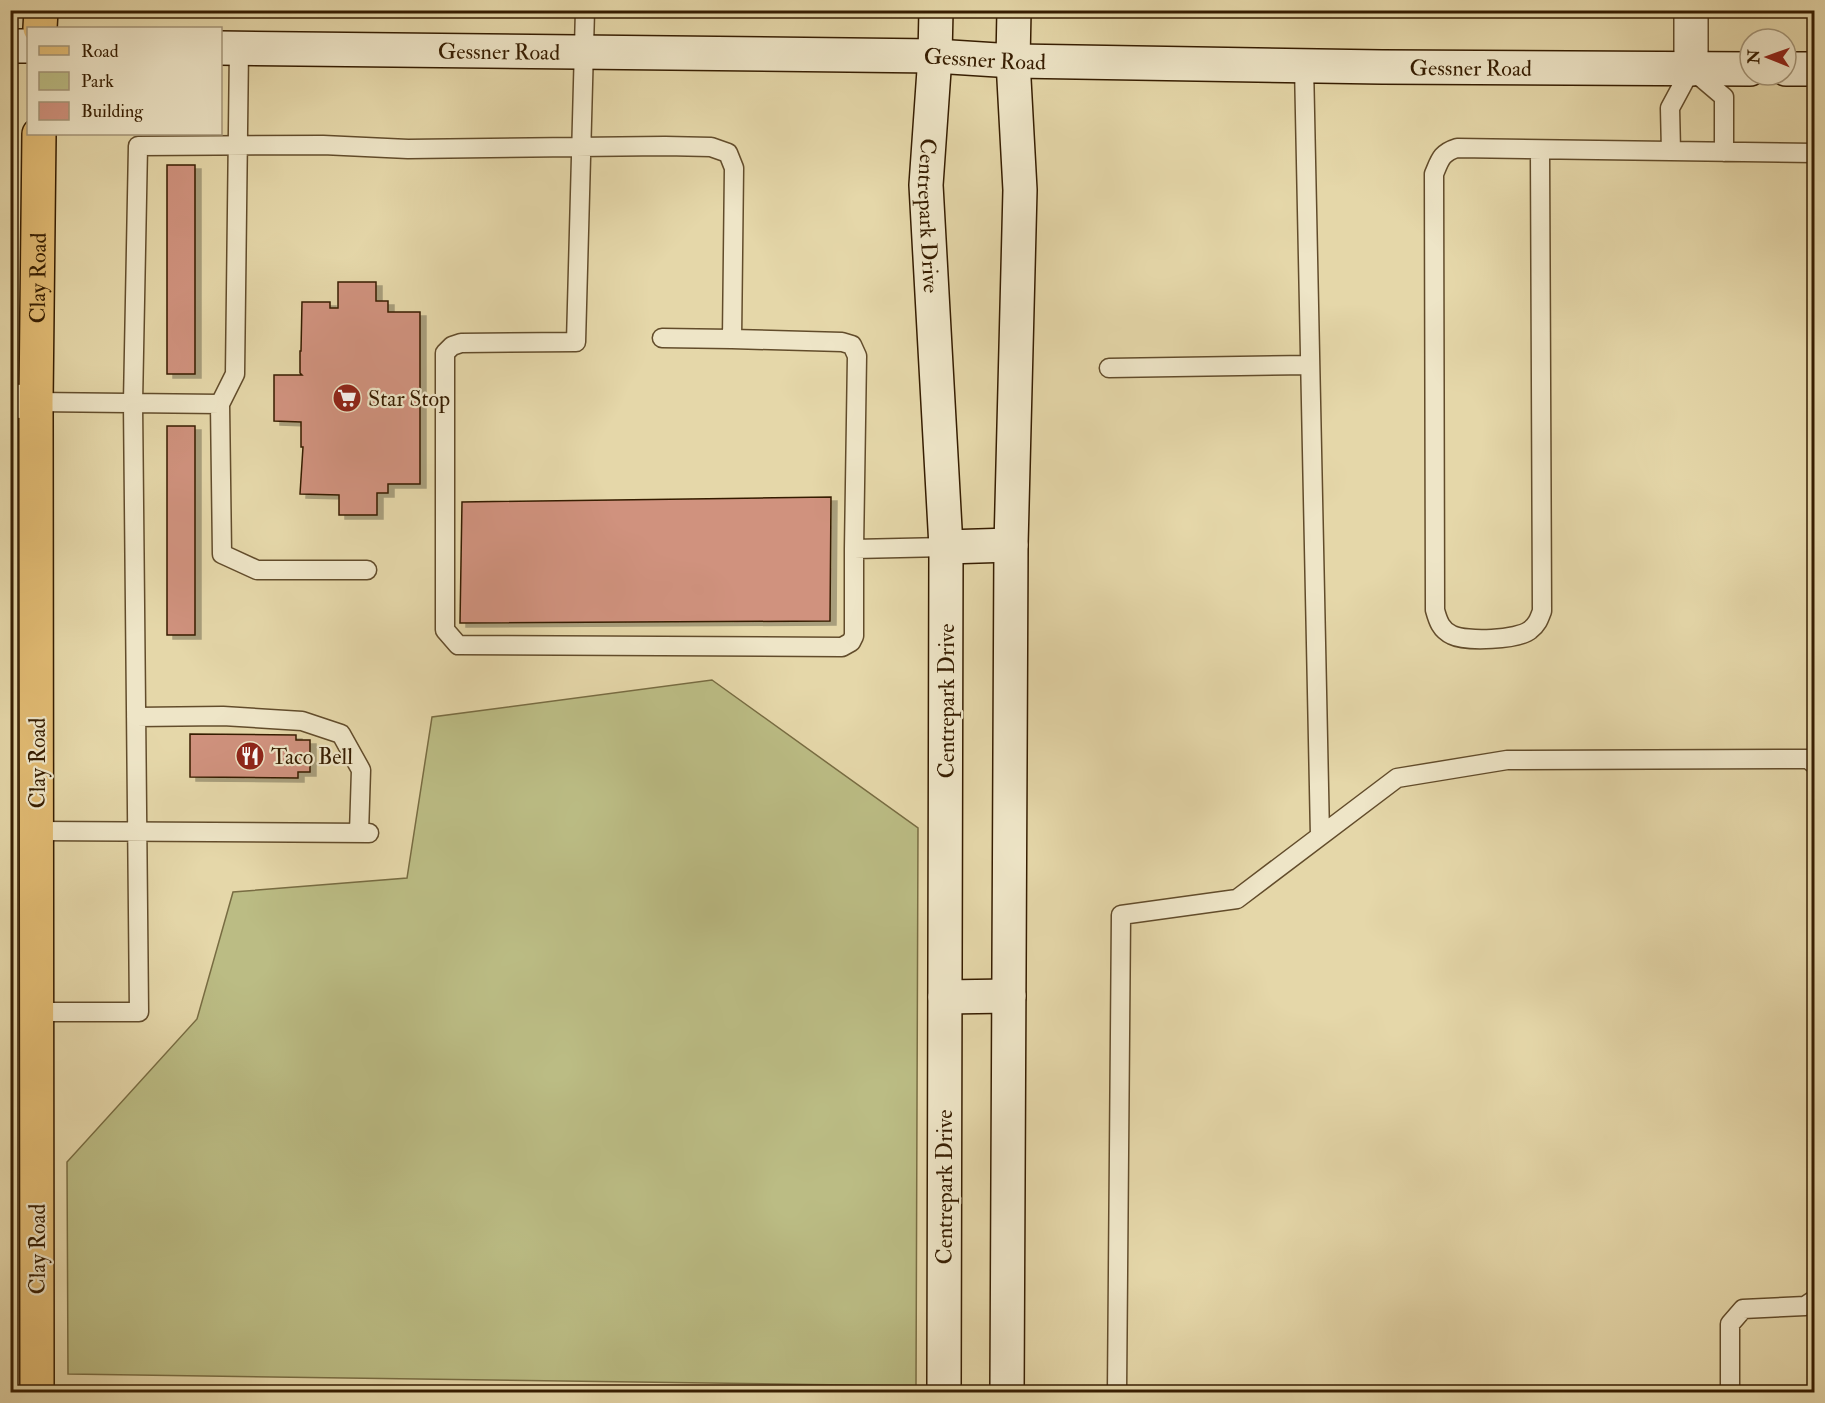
<svg xmlns="http://www.w3.org/2000/svg" width="1825" height="1403" font-family="'IM FELL Double Pica',serif">
<style>
.green{fill:#bbbc84;stroke:#786c42;stroke-width:1.5}
.building{fill:#d0927e;stroke:#361d01;stroke-width:1.5;filter:url(#shadow)}
.lines{fill:none;stroke-linecap:round;stroke-linejoin:round}
.lane-casing{stroke:#624c2b;stroke-width:21}
.street-casing{stroke:#624c2b;stroke-width:36}
.secondary-casing{stroke:#361d01;stroke-width:36}
.primary-casing{stroke:#361d01;stroke-width:36}
.lane{stroke:#eee5c7;stroke-width:18}
.street{stroke:#eee5c7;stroke-width:33}
.secondary{stroke:#eee5c7;stroke-width:33}
.primary{stroke:#e2bc74;stroke-width:33}
.labels{text-anchor:middle;stroke-width:4.5;stroke-linejoin:round;paint-order:stroke}
.street-label{font-size:22px;fill:#361d01;stroke:#eee5c7}
.poi-label{font-size:22px;fill:#361d01;stroke:#eee5c7;text-anchor:start}
</style>
<defs>
<filter id="shadow"><feDropShadow dx="6" dy="4" stdDeviation="0" flood-color="#0004"/></filter>
</defs>
<rect width="100%" height="100%" fill="#e5d7a9"/>
<filter id="stains"><feTurbulence type="fractalNoise" baseFrequency=".00333" numOctaves="4"/><feColorMatrix values="0 0 0 0 .2 0 0 0 0 .09 0 0 0 0 .02 0 0 0 .5 -.17"/></filter>
<radialGradient id="worn" r=".72"><stop offset=".6" stop-color="#630" stop-opacity="0"/><stop offset="1" stop-color="#630" stop-opacity=".3"/></radialGradient>
<!-- green -->
<path class="green" d="M712 680 918 828 916 1386 68 1374 67 1162 197 1019 233 892 407 878 432 717Z"/>
<!-- building -->
<path class="building" d="M167 165H195V374H167Z
M338 282H376V301H388V312H420V484H388V493H377V515H339V495L300 494 303 447H301V422L274 421V375H302L300 373V351H301L302 302H330V308H338Z
M167 426H195V635H167Z
M831 497 830 621 460 623 462 502Z
M190 734 296 735V740H310V772H298V778L190 777Z"/>
<g class="lines">
<!-- lane casing -->
<g class="lane-casing">
<path id="lane" d="M585 10 576 342 461 343 452 346 445 353V630L458 645 842 647 851 642 854 636V549L946 547
M1304 65 1320 836
M1540 151 1542 611C1539 619 1537 625 1530 630 1518 640 1466 642 1452 635 1441 630 1438 621 1435 610L1434 174C1440 160 1441 153 1457 148L1814 153
M1671 151 1670 108 1691 69 1724 97V152
M662 338 732 339
M1109 368 1310 365
M36 402 220 404 235 374 239 48
M220 404 222 554 257 570H367
M136 717 223 716 302 721 341 734 361 770 359 833
M37 831 369 833
M37 1012H139L133 403 138 146 323 145 408 149 665 146 711 147 728 153 734 168 732 339 842 342 852 345 857 356 854 549
M1117 1392 1121 915 1237 899 1397 778 1507 760 1808 759 1814 764
M1730 1392V1324L1743 1309 1805 1306 1814 1300"/>
</g>
<!-- street casing -->
<g class="street-casing">
<path id="street" d="M1691 10V69"/>
</g>
<!-- secondary casing -->
<g class="secondary-casing">
<g id="secondary">
<path id="s1" d="M936 10 935 56 926 185 946 547 944 1392"/>
<path d="M10 46H28"/>
<path id="s2" d="M220 48 935 56 1013 61 1382 67 1750 69"/>
<path d="M1786 69H1814"/>
<path d="M10 401 36 402"/>
<path d="M946 547 1011 545"/>
<path d="M945 997 1009 996"/>
<path d="M1007 1392 1011 545 1020 190 1013 61 1014 10"/>
</g>
</g>
<!-- primary casing -->
<g class="primary-casing">
<g id="primary">
<path d="M40 28 41 10"/>
<path id="s3" d="M37 1392 36 402 39 134"/>
</g>
</g>
<!-- lane -->
<use href="#lane" class="lane"/>
<!-- street -->
<use href="#street" class="street"/>
<!-- secondary -->
<use href="#secondary" class="secondary"/>
<!-- primary -->
<use href="#primary" class="primary"/>
</g>
<!-- icons -->
<defs>
<g id="supermarket-disc" transform="scale(1.5)"><circle r="9.5" fill="#8f2418" stroke="#eee5c7"/><path d="M-6-5.5h2.5l.6 2H6L4.5 2H-2.5L-4.4-4H-6ZM-1.5 3.2a1.3 1.3 0 1 0 .1 0ZM3 3.2a1.3 1.3 0 1 0 .1 0Z" fill="#fff"/></g>
<g id="restaurant-disc" transform="scale(1.5)"><circle r="9.5" fill="#8f2418" stroke="#eee5c7"/><path d="M-5-6h1v4h1v-4h1v4h1v-4h1v5L-1.5 .5V6h-2V.5L-5-1ZM5-6V6H3V1.5H1.5Q1.5-4 5-6Z" fill="#fff"/></g>
</defs>
<g fill-rule="evenodd">
<use href="#supermarket-disc" x="347" y="398"/>
<use href="#restaurant-disc" x="250" y="756"/>
</g>
<g class="labels">
<!-- street labels -->
<g class="street-label">
<text dy="8" stroke="none"><textPath href="#s2" startOffset="279">Gessner Road</textPath></text>
<text dy="8" stroke="none"><textPath href="#s2" startOffset="765">Gessner Road</textPath></text>
<text dy="8" stroke="none"><textPath href="#s2" startOffset="1251">Gessner Road</textPath></text>
<text dy="8" stroke="none"><textPath href="#s1" startOffset="206">Centrepark Drive</textPath></text>
<text dy="8" stroke="none"><textPath href="#s3" startOffset="1114">Clay Road</textPath></text>
<text transform="translate(946 701) rotate(-90)" y="8">Centrepark Drive</text>
<text transform="translate(37 763) rotate(-90)" y="8">Clay Road</text>
<text transform="translate(944 1187) rotate(-90)" y="8">Centrepark Drive</text>
<text transform="translate(37 1249) rotate(-90)" y="8">Clay Road</text>
</g>
<!-- poi labels -->
<g class="poi-label">
<text x="368" y="406">Star Stop</text>
<text x="271" y="764">Taco Bell</text>
</g>
</g>
<!-- margin -->
<rect width="1825" height="1403" fill="none" stroke="#e5d7a9" stroke-width="36"/>
<rect x="12" y="12" width="1801" height="1379" fill="none" stroke="#361d01" stroke-width="3"/>
<rect x="18" y="18" width="1789" height="1367" fill="none" stroke="#361d01" stroke-width="1.5"/>
<!-- legend -->
<rect x="27" y="27" width="195" height="108" fill="#eee5c7" stroke="#a49578" stroke-width="1.5"/>
<rect x="39" y="46" width="30" height="9" fill="#e2bc74" stroke="#a49578" stroke-width="1.5"/>
<text x="81" y="57" font-size="18" fill="#361d01">Road</text>
<rect x="39" y="72" width="30" height="18" fill="#bbbc84" stroke="#a49578" stroke-width="1.5"/>
<text x="81" y="87" font-size="18" fill="#361d01">Park</text>
<rect x="39" y="102" width="30" height="18" fill="#d0927e" stroke="#a49578" stroke-width="1.5"/>
<text x="81" y="117" font-size="18" fill="#361d01">Building</text>
<!-- north arrow -->
<g transform="translate(1768 57) rotate(271)"><circle r="28" fill="#eee5c7" stroke="#a49578" stroke-width="1.5"/>
<path d="M0-4.5L10 22L0 15L-10 22Z" fill="#8f2418"/>
<text y="-9" font-size="16" font-weight="bold" text-anchor="middle" fill="#361d01">N</text>
</g>
<rect width="100%" height="100%" filter="url(#stains)"/>
<rect width="100%" height="100%" fill="url(#worn)"/>
</svg>
